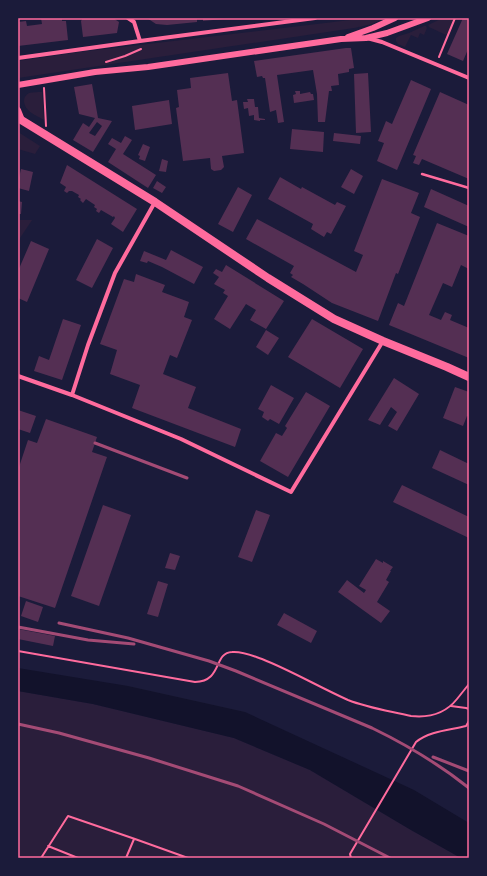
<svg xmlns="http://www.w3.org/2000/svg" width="487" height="876" font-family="'Golos Text',sans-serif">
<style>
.green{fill:#2a1e3b}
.water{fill:#12122b}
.building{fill:#542f53;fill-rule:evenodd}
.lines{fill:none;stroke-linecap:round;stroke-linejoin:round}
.path{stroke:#ff6b9d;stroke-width:2}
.service{stroke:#ff6b9d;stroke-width:2.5}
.minor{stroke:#ff6b9d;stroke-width:4}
.tertiary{stroke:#ff6b9d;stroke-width:6}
.primary{stroke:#ff6b9d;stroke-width:8}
.rail{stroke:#a44b75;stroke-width:3}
.neatline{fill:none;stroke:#ff6b9d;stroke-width:1.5}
</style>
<rect width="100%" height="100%" fill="#1b1b3a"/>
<!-- green -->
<path class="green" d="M367 18H385L372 24 354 28 18 78V61L80 52Z
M443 18H454L448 34 446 35 429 27 428 25Z
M424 26H426L427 28 424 35 420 33 418 38 411 35 405 47 398 44 396 41V38L399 36 409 33Z
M42 92 44 120C36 115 25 112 24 101 24 97 26 95 29 93 33 92 38 92 42 92Z
M18 132 40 146 35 154 18 149Z
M18 220H32L18 241Z
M18 691 93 704 234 738 310 770 411 830 461 858H18Z"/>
<!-- water -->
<path class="water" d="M18 668 128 686 245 712 414 790 469 823V858H461L411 830 310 770 234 738 93 704 18 691Z"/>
<!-- building -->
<path class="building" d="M41 18H56V19H62V21H66L68 40 18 46V22L26 21 27 26 42 24Z
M83 18H113L119 22 117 33 83 37 81 21Z
M147 18H197V22L167 25 156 24Z
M203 18H223V19L203 21Z
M463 18 469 20V47L463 61 447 54Z
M346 48H351L354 68 349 69V72L338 74 339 85 331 86 332 91H329L325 122H318L317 94 313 70 277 75 284 122 278 123 276 110 270 112 265 78H263L262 76 257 77 254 61Z
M228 73 232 101 237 100 244 153 222 156 224 167 221 170 214 171 211 169 210 158 183 161 176 108 179 107 177 90 191 88 190 78Z
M368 73 371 132 356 133 354 74Z
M411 80 431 89 397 170 377 161 384 143 378 141 386 121 392 124Z
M92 84 98 118 112 121 93 152 73 140 83 123 89 127 95 118 79 114 74 87ZM97 122 102 126 95 136 89 133Z
M295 91H300V94L310 92 311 94H313L314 100 294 103 293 95 296 94Z
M440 92 469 105V179L422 159 419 165 413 163 416 156 413 155Z
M247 99H254L255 107H258L259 118 265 119V120H260V121L254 120V115L249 116 248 108 244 109 243 102H248Z
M169 100 172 124 135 130 132 106Z
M292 129 324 132 323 152 290 149Z
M334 133 361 136 360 144 333 141Z
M125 136 132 140 123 154 156 175 148 188 108 162 116 149 108 144 112 138 121 143Z
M143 144 150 147 145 161 139 159 140 156 138 155Z
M162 159 168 161 166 172 159 171Z
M67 165 137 209 123 232 111 224 115 218 114 216 113 217 101 210 99 213 96 211 97 209 94 207 95 205 86 199 83 203 80 200 81 199 78 197 79 195 72 191H69L67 193 64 191 66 187 60 183Z
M21 169 33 172 29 191 18 188V182Z
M351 169 363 176 354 194 341 187Z
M280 177 301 189 302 187 335 205 337 202 346 206 331 234 327 232 324 237 311 229 313 224 268 199Z
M382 179 419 193 411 213 420 217 398 274 396 273 378 321 332 303 303 284 291 277 293 275 290 273 294 266 246 239 257 219 356 272 363 255 354 251Z
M157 181 166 187 162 193 153 188Z
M238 187 252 195 233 232 218 224Z
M431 189 469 206V227L424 207Z
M18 201 22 202 21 214H18Z
M437 223 469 236V269L461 265 452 287 443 283 429 315 441 320 445 312 452 315 450 320 469 328V358L389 325 398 303 404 306Z
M97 239 113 248 92 288 76 280Z
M31 241 49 249 27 302 18 298V271Z
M171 250 203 267 194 284 162 267 148 261 147 263 140 261 144 251 166 260Z
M226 265 284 301 266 329 250 320 256 310 246 304 230 329 214 319 228 296 223 293 225 290 214 284 219 277 213 273 216 269 222 272Z
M136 274 165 285 162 292 189 302 184 317 192 320 177 358 170 355 163 374 196 387 188 408 241 429 235 447 132 408 140 385 110 374 117 350 100 344 124 279 134 282Z
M63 319 81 325 62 380 34 371 39 356 49 360Z
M312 319 363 349 340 388 288 357Z
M266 330 279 338 268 355 256 347Z
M394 378 419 394 397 431 388 426 397 412 391 407 380 425 368 420Z
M271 385 294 398 279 424 270 419 268 421 262 417 264 412 258 409Z
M455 387 469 392V417L467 416 463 426 443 418Z
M306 392 330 406 288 477 260 461 276 433 282 436 287 428 285 426Z
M18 410 36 416 30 433 18 429Z
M46 419 97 437 92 452 107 457 55 608 18 596V470L28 440 37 443Z
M440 450 469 464V485L432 468Z
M402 485 469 517V538L393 502Z
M103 505 131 515 99 606 71 596Z
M256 510 270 515 252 562 238 557Z
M170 553 180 556 175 570 165 568Z
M376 559 383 563V561L393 567 390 571H391L386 580 389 582 377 602 390 611 381 623 338 592 347 580 364 593 366 590 359 586Z
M158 581 168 584 158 617 147 614Z
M26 601 43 607 38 622 21 616Z
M284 613 317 631 311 643 277 625Z
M18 629 55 636 53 646 18 639Z"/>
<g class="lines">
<!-- path -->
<path class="path" d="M439 57 455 18
M106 62 125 56 141 49
M44 88 46 126
M18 651 195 682C223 681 213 653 232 652 243 651 253 656 262 659 292 671 319 687 348 700 368 708 390 711 411 716 429 718 445 714 457 699 461 694 465 689 469 684
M451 706 466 708 469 709
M48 846 78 858
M41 858 68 816 135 839 188 858
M126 858 134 839
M351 858 350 854 416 742C429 731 450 730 466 726L469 721"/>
<!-- service -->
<path class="service" d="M422 174 469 188"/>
<!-- minor -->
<path class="minor" d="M128 18 134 22 140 41
M367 38 382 42 469 78
M18 58 140 41 315 18
M18 376 72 395 181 439 291 492 383 341
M72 395 88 345 115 273 155 202"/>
<!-- tertiary -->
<path class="tertiary" d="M348 37 373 28 395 18
M18 85 95 72 148 67 341 39 366 38 387 33 428 18
M18 110 22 120"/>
<!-- primary -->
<path class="primary" d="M18 118 155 202 268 278 334 319 383 341 447 367 469 377"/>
<!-- rail -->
<path class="rail" d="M95 443 187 478
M59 623 128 638 209 661 236 671 372 728C407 745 439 764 469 788
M18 627 88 640 134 644
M18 724 59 733 149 758 238 786 324 824 390 858
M433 757 469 771"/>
</g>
<!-- border -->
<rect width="487" height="876" fill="none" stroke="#1b1b3a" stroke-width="38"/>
<rect x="19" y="19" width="449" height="838" class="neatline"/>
</svg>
